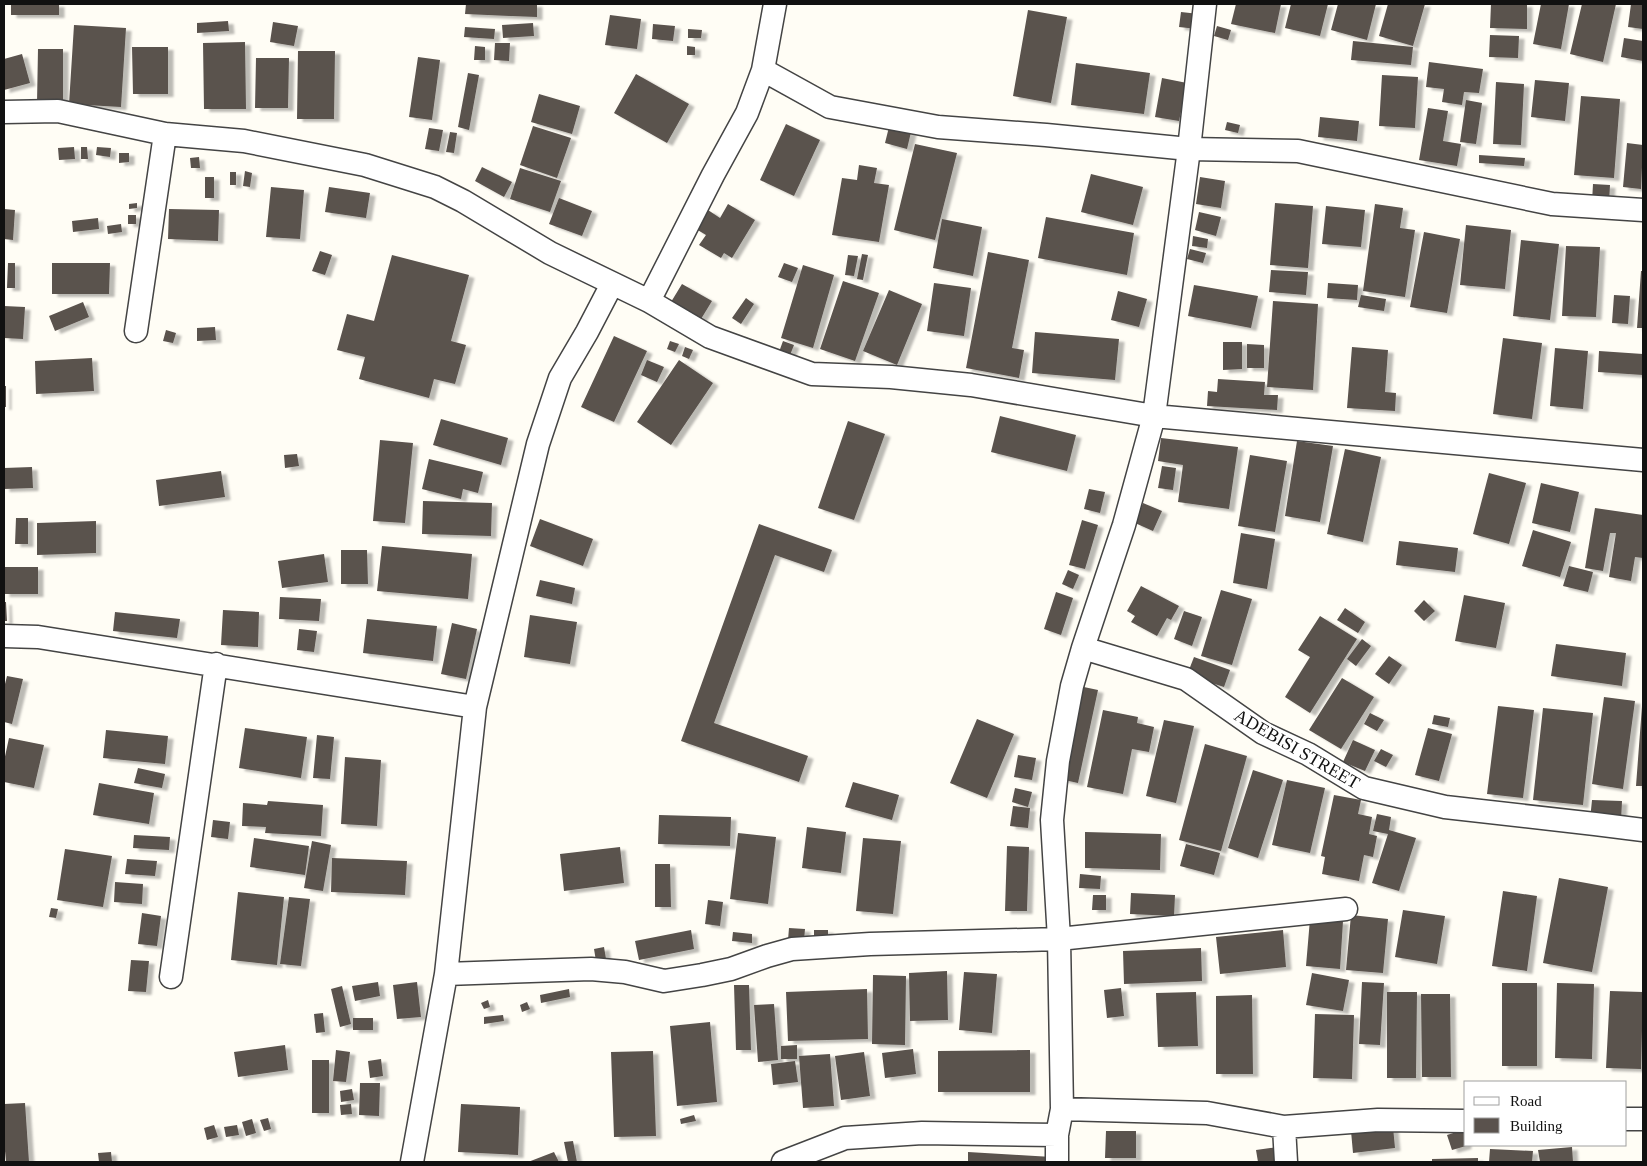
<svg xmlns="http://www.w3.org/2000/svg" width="1647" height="1166" font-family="'Times New Roman',serif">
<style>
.building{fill:#5a524d;filter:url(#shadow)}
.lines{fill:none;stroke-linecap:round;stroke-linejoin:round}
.minor-casing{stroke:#444;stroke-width:25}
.minor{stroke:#fff;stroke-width:22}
.labels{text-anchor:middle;stroke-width:5;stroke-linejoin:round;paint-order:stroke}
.street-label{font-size:18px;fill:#111;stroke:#fff}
</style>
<defs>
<filter id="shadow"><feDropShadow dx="5.5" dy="3" stdDeviation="1" flood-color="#0004"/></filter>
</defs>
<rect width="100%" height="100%" fill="#fffdf5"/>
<!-- building -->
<path class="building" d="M11 4H59V15H11Z
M466 4H537V17L465 14Z
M1236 4H1281L1275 33 1231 24Z
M1291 4H1328L1320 36 1285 28Z
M1338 4H1376L1367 40 1331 30Z
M1388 4H1425L1413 46 1379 36Z
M1491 4H1527V29L1490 28Z
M1541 4H1569L1561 49 1533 44Z
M1582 4H1616L1603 62 1570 54Z
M1631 4H1643V29L1628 27Z
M1028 10 1067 17 1051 103 1013 96Z
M1181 12 1199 14 1197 29 1179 27Z
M610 15 641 19 637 49 605 45Z
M228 21 229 31 197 33V23Z
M273 22 298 26 294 46 270 42Z
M533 23 534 36 503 38 502 25Z
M653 24 675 26 673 41 652 39Z
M74 25 126 28 121 107 69 104Z
M1217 26 1231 30 1228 40 1214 36Z
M465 27 495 29 494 39 464 37Z
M688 29 702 30 701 38H688Z
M1490 35 1519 36 1518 58 1489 57Z
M1624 38 1643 41V61L1621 57Z
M1353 41 1413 47 1411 65 1351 60Z
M245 42 246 109H204L203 43Z
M495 43H510L509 61 494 60Z
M475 46 485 47V60H474Z
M687 46 695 47V55H687Z
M132 47H168V94H133Z
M38 49H63V103H37Z
M298 51H335L334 119H297Z
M22 54 30 83 4 90V59Z
M418 57 440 60 432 120 409 117Z
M256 58H289L288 108H255Z
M1429 62 1483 69 1479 93 1464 92 1462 105 1442 102 1444 89 1426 87Z
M1076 63 1150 73 1144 114 1071 105Z
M468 73 479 75 469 130 458 127Z
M636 74 689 104 667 143 614 113Z
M1382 75 1418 77 1415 128 1379 126Z
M1162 78 1187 83 1179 121 1155 117Z
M1535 80 1569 83 1565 121 1531 117Z
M1496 82 1524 84 1521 145 1493 144Z
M539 94 580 106 572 134 531 122Z
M1581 96 1620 99 1614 178 1574 175Z
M1466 100 1482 103 1476 144 1460 142Z
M1428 108 1448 111 1443 141 1461 144 1457 166 1419 160Z
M1320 117 1359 121 1357 141 1318 137Z
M1227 122 1240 125 1238 133 1225 130Z
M786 124 820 140 794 196 760 180Z
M533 126 571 138 557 178 520 165Z
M889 127 911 132 907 149 885 143Z
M429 128 443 130 439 151 425 149Z
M450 132 457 133 454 153 446 152Z
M1627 143 1643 145 1641 189 1623 187Z
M915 144 957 153 935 240 894 230Z
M74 147 75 159 59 160 58 148Z
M81 147H87L88 159H81Z
M97 147 111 148 110 157 96 155Z
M119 153H129V162L119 163Z
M1479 155 1525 158 1524 166 1479 163Z
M199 157 200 168H191L190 158Z
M859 165 877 168 874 183 889 185 879 242 832 235 842 178 857 180Z
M482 167 512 182 504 197 475 181Z
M520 168 561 181 550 212 510 199Z
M245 171 252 173 250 187 243 186Z
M230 172H236V185H230Z
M1091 174 1143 187 1133 225 1081 212Z
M205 177H214V198H205Z
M1200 177 1225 181 1221 208 1196 204Z
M1593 184 1610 185 1609 202H1592Z
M271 187 304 190 300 239 266 237Z
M329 187 370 193 366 218 325 212Z
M559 198 592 211 582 236 549 224Z
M137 203V208L129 209V204Z
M1275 203 1313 206 1308 268 1270 265Z
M728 204 755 220 732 258 724 253 721 258 699 245 706 235 696 229 708 210 720 218Z
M1375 204 1403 208 1400 228 1415 230 1405 297 1363 291Z
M1326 206 1365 210 1361 247 1322 244Z
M4 209 15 210 13 240 4 239Z
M169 209 219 210 218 241 168 239Z
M1199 212 1221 217 1216 236 1195 230Z
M128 215H136V224H128Z
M1046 217 1134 233 1127 275 1038 258Z
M98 218 99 229 73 232 72 221Z
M942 219 982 227 973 276 933 268Z
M121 224 122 232 108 234 107 226Z
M1466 225 1511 230 1505 289 1460 285Z
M1424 232 1460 239 1447 313 1410 307Z
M1193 236 1208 239 1207 248 1192 246Z
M1521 240 1559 244 1550 320 1513 316Z
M1566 246 1600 247 1596 317 1562 316Z
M1190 249 1206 253 1203 263 1187 259Z
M320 251 332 255 325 275 312 271Z
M988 252 1029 260 1012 348 1024 350 1019 378 966 368Z
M862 254 868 255 863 280 857 279Z
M392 255 469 275 451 341 466 345 455 384 434 379 429 398 359 379 365 357 337 350 347 314 374 321Z
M848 255 858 256 854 276 845 275Z
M8 263H15V288H7Z
M52 263H110L109 294H52Z
M784 263 798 268 792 282 778 277Z
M803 265 834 275 813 348 781 338Z
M1271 270 1308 272 1306 295 1269 292Z
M1641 271H1643V328H1637Z
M843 281 879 293 855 361 820 349Z
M934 283 971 288 964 336 927 331Z
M1328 283 1358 285 1357 300 1327 298Z
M682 284 712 301 701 319 671 302Z
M1194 285 1258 296 1251 328 1188 316Z
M889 290 922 304 897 365 863 351Z
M1118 291 1147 299 1139 327 1111 320Z
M1361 295 1386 299 1384 311 1358 307Z
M1614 295 1630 296 1628 324 1612 323Z
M746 298 754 304 741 324 732 318Z
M1273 301 1318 304 1313 390 1267 387Z
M83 302 89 317 55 331 49 316Z
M4 306 25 307 23 339 4 338Z
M215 327 216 340 197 341V328Z
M166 330 176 333 173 343 163 341Z
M1035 332 1119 339 1115 380 1032 373Z
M614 336 647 351 614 422 581 407Z
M1503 338 1542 343 1532 419 1493 414Z
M670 341 679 344 675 352 667 349Z
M783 341 794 345 790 355 779 352Z
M1223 342H1242V369L1223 370Z
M1247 344 1264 345V368H1247Z
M685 347 693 350 689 359 682 356Z
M1352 347 1388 350 1385 392 1396 393 1395 411 1347 408Z
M1555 348 1588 351 1583 409 1550 406Z
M1599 351 1643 354V375L1598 372Z
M92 358 94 391 36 394 35 361Z
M647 360 664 367 657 382 641 375Z
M679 360 713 383 671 445 637 422Z
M1218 379 1265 382 1264 395H1278L1277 410 1207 406 1208 391 1217 392Z
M4 386H6V407H4Z
M1000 416 1076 435 1067 471 991 452Z
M441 419 508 438 501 465 433 445Z
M848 421 885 434 854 520 818 508Z
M1161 438 1238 447 1229 509 1178 502 1183 465 1158 461Z
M380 440 413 443 405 523 373 521Z
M1297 441 1333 446 1320 522 1285 516Z
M1345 449 1381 457 1363 542 1327 534Z
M297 454 299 466 285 468 284 455Z
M1250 455 1287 461 1275 532 1238 526Z
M429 459 483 472 478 493 463 489 461 499 422 489Z
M1162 466 1176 468 1173 490 1158 488Z
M32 467 33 488 4 489V468Z
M221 471 225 497 159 506 156 480Z
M1489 473 1526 483 1509 544 1473 534Z
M1541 483 1579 492 1570 532 1532 523Z
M1089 489 1105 492 1100 513 1084 509Z
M423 501 492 503 491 536 422 534Z
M1143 503 1162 511 1153 531 1135 523Z
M1595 508 1643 515V558L1635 557 1631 581 1609 577 1616 533H1610L1603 571 1585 568Z
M16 518H28V544H15Z
M540 519 593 539 583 566 530 546Z
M1082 520 1098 525 1085 569 1069 565Z
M96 521V553L37 555V523Z
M759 524 832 550 824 572 775 555 714 723 808 756 799 782 681 741Z
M1533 530 1571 542 1560 577 1522 566Z
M1241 533 1275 539 1267 589 1233 583Z
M1399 541 1458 548 1455 572 1396 565Z
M382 546 472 554 468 599 377 591Z
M341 550H367L368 584H341Z
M324 554 328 582 282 588 278 561Z
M1569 566 1593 572 1588 592 1563 586Z
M4 567H38V594H4Z
M1068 570 1079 575 1073 589 1062 584Z
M540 580 575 588 572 604 536 596Z
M1141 586 1179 606 1171 620 1167 618 1157 636 1131 622 1135 616 1127 611Z
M1221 590 1252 599 1232 665 1201 656Z
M1056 592 1073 598 1061 635 1044 629Z
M1464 595 1505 603 1496 648 1455 641Z
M280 597 321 599 319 621 279 619Z
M1424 600 1435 611 1424 621 1414 611Z
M4 602H6L7 621H4Z
M1345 608 1365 622 1358 633 1337 620Z
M223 610 259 612 258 647 221 645Z
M1184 611 1202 617 1192 646 1174 639Z
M115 612 180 619 177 638 113 631Z
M530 615 577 622 570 664 524 657Z
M1320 616 1357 639 1310 713 1285 697 1310 657 1298 650Z
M367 619 437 626 433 661 363 653Z
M452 623 477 629 466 679 441 674Z
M299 629 317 631 314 652 297 650Z
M1362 639 1371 646 1356 666 1347 659Z
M1556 644 1626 653 1622 686 1551 676Z
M1389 656 1402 665 1389 684 1375 674Z
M1194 657 1230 670 1224 687 1187 675Z
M7 676 23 679 12 724 4 722V688Z
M1342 678 1374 697 1341 749 1309 730Z
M1079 686 1098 690 1078 783 1060 779Z
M1604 697 1635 701 1623 789 1592 784Z
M1498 706 1534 710 1523 798 1487 794Z
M1642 706H1643V786H1636Z
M1543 708 1593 713 1583 805 1533 800Z
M1103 710 1138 717 1137 723 1154 727 1149 752 1132 749 1123 794 1087 787Z
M1370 713 1384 720 1377 731 1364 724Z
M1434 715 1450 718 1448 727 1432 724Z
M977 719 1014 734 987 798 950 783Z
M1164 720 1194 726 1176 803 1146 796Z
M245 728 307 737 301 778 239 768Z
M1428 728 1452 734 1439 781 1415 775Z
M106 730 168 736 165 764 103 758Z
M317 735 334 737 330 779 313 778Z
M9 738 44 745 34 788 4 782V761Z
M1353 740 1375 750 1365 771 1343 762Z
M1205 744 1247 756 1221 851 1179 840Z
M1381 749 1393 755 1386 767 1374 761Z
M1018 755 1036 758 1032 780 1014 777Z
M345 757 381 760 377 826 341 824Z
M138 768 165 774 162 788 134 783Z
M1253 770 1283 780 1258 858 1228 848Z
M1287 780 1325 788 1310 853 1272 845Z
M853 782 899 795 892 820 845 807Z
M99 783 154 793 149 824 93 815Z
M1015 788 1032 792 1028 807 1012 802Z
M1334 795 1361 800 1358 814 1372 817 1369 834 1377 836 1373 857 1364 855 1359 881 1322 874 1325 857 1321 856Z
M1592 800 1622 801 1621 821 1590 820Z
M268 801 323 805 321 836 265 833 266 827 242 826 243 803 267 805Z
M1013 806 1030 808 1028 828 1010 826Z
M1377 814 1391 817 1389 830 1416 838 1399 891 1372 883 1388 834 1373 831Z
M659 815 731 817 730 846 658 844Z
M213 820 230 822 228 839 211 837Z
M807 827 846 832 841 873 802 868Z
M1085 832 1161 834 1160 870 1085 868Z
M738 833 776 837 768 904 730 899Z
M134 835 170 837 169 850 133 848Z
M254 838 309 846 305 875 250 867Z
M863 838 901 841 893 914 856 911Z
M312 841 331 845 323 891 304 888Z
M1186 844 1220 853 1214 875 1180 866Z
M1007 846 1029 847 1027 911H1005Z
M620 847 624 883 564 891 560 854Z
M65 849 112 856 103 907 57 900Z
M332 858 407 861 405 895 331 892Z
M127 859 157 861 155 876 125 874Z
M655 864H670L671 907H655Z
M1080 874 1101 876 1100 889 1079 888Z
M1559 878 1608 887 1592 972 1543 963Z
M115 882 143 884 142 904 114 902Z
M1503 891 1537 896 1527 971 1492 966Z
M238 892 284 897 277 965 231 960Z
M1131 893 1175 895 1174 916 1130 914Z
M1093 895H1106V910H1092Z
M289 897 310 899 301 966 280 964Z
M708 900 723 902 720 926 705 924Z
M51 908 58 909 56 918 49 917Z
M1403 910 1445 916 1437 964 1395 957Z
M142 913 161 916 157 946 138 944Z
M1351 915 1388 919 1383 973 1346 970Z
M1310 919 1343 921 1340 969 1306 966Z
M789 928 805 929 804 940H788Z
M691 930 694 949 639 960 635 941Z
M814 930H828V939H814Z
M1283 930 1286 967 1220 974 1216 937Z
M733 932 752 934V943L732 941Z
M604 947 606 959 596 961 594 949Z
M1201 948 1202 981 1124 984 1123 951Z
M131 960 149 961 146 992 128 991Z
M947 971 948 1020 910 1021 909 973Z
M964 972 997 974 992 1033 959 1030Z
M1312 973 1349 980 1343 1011 1306 1005Z
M873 975 906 976 905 1045 872 1044Z
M378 982 380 996 355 1001 352 986Z
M417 982 421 1017 397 1019 393 985Z
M1362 982 1384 983 1380 1045 1359 1044Z
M1502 983H1537V1066H1502Z
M1557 983 1594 984 1592 1059 1555 1058Z
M734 985H749L751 1050H736Z
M342 986 351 1024 340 1027 331 989Z
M1121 988 1124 1016 1107 1018 1104 990Z
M569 989 570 997 541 1003 540 995Z
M867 989 868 1039 788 1041 786 992Z
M1610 991 1643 992 1641 1069 1606 1068Z
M1196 992 1198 1046 1158 1047 1156 993Z
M1387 992H1417L1416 1078H1387Z
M1421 994H1450L1451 1077H1422Z
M1252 995 1253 1074H1216V996Z
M488 1000 490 1007 484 1009 481 1003Z
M527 1002 530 1009 522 1012 520 1005Z
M774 1004 778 1060 758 1062 754 1005Z
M323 1013 325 1032 316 1033 314 1014Z
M1315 1014 1354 1015 1352 1079 1313 1078Z
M503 1015 504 1021 484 1024V1017Z
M353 1018H373V1030H353Z
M710 1022 717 1102 677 1106 670 1026Z
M285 1045 288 1070 238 1077 234 1052Z
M797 1045V1059H781V1046Z
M913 1049 916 1074 885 1078 882 1053Z
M336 1050 350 1052 346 1082 333 1081Z
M1030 1050V1092H938V1051Z
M653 1051 656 1136 614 1137 611 1052Z
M864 1052 870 1096 841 1100 835 1056Z
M830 1054 834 1106 803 1108 799 1056Z
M381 1059 383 1076 370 1078 368 1061Z
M312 1060H329V1113H312Z
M795 1061 798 1082 773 1085 771 1064Z
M360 1083H380L379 1116 359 1115Z
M352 1089 354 1100 341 1102 340 1091Z
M25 1103 29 1162H6L4 1140V1104Z
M351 1104 352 1114 341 1115 340 1105Z
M461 1104 520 1107 518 1155 458 1152Z
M694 1115 696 1121 681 1124 680 1119Z
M268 1118 271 1129 264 1131 260 1120Z
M252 1119 256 1133 246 1136 242 1122Z
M214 1125 218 1137 207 1140 204 1128Z
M237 1125 239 1135 226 1137 224 1127Z
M1393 1127 1395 1148 1353 1153 1351 1131Z
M1466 1129V1146L1452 1150 1447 1135Z
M1106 1131H1136V1158H1105Z
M573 1141 577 1162H568L564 1142Z
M1278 1147 1280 1162H1258L1256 1150Z
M1572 1147 1573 1162H1540L1538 1150Z
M1490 1149 1533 1151 1532 1162H1489Z
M111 1152 112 1162H99L98 1153Z
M554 1152 559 1162H528Z
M968 1152 1052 1157V1162H968Z
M1478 1158V1162H1432V1159Z"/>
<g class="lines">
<!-- minor casing -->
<g class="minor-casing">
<path id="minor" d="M763 70 830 107 938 127 1046 135 1189 149 1298 151 1552 204 1643 210
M4 112 58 111 165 134 244 141 365 165 435 187 463 201 550 253 649 301 710 337 812 374 891 377 971 385 1154 416 1643 460
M649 301 713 175 747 113 763 70 775 4
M136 331 165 134
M4 636 38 637 475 707
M1083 648 1186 679 1263 733 1308 754 1364 788 1445 807 1595 824 1643 830
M446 974 591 969 625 972 664 981 702 975 731 969 767 956 792 949 870 944 1059 939 1346 909
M171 977 216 664
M1062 1109 1207 1113 1284 1127 1378 1120 1466 1121
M1626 1119H1643
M1284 1127 1286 1162
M412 1162 446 974 475 707 538 444 560 378 587 332 612 284
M783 1162 845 1138 922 1133 1057 1135
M1057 1162V1135L1062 1109 1059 939 1052 820 1058 761 1072 686 1083 648 1124 525 1154 416 1189 149 1205 4"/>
</g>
<!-- minor -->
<use href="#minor" class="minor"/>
</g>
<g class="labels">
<!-- street labels -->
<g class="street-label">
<text transform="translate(1297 749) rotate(30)" y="6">ADEBISI STREET</text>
</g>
</g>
<!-- border -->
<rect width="1647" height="1166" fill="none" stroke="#111111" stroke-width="10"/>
<!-- legend -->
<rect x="1464" y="1081" width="162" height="65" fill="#ffffff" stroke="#a0a0a0"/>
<rect x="1474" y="1097" width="25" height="8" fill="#ffffff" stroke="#a0a0a0"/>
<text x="1510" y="1106" font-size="15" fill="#111111">Road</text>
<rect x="1474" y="1118" width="25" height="15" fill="#5a524d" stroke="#a0a0a0"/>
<text x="1510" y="1131" font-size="15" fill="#111111">Building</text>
</svg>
